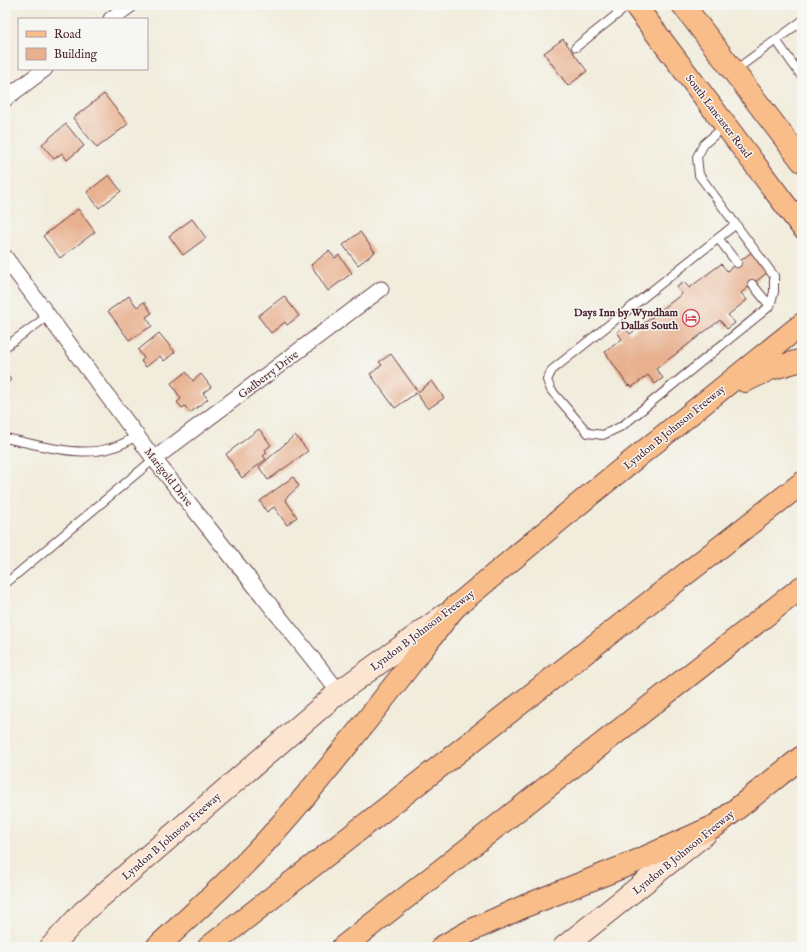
<svg xmlns="http://www.w3.org/2000/svg" width="807" height="952" font-family="'IM FELL English',serif">
<style>
.building{fill:#e8b08f}
.lines{fill:none;stroke-linecap:round;stroke-linejoin:round}
.lane-casing{stroke:#633e45;stroke-width:10}
.street-casing{stroke:#633e45;stroke-width:17}
.secondary-casing{stroke:#633e45;stroke-width:24}
.primary-casing{stroke:#633e45;stroke-width:24}
.highway-casing{stroke:#633e45;stroke-width:24}
.lane{stroke:#fff;stroke-width:8}
.street{stroke:#fff;stroke-width:15}
.secondary{stroke:#fce5d0;stroke-width:22}
.primary{stroke:#f8bd89;stroke-width:22}
.highway{stroke:#f8bd89;stroke-width:22}
.labels{text-anchor:middle;stroke-width:3;stroke-linejoin:round;paint-order:stroke}
.street-label{font-size:11px;fill:#4a1f2b;stroke:#f6f6f2}
.poi-label{font-size:11px;font-weight:bold;fill:#4a1f2b;stroke:#f6f6f2;text-anchor:end}
</style>
<rect width="100%" height="100%" fill="#f6f6f2"/>
<filter id="ink" filterUnits="userSpaceOnUse"><feTurbulence type="fractalNoise" baseFrequency=".025" numOctaves="2"/><feDisplacementMap in="SourceGraphic" scale="8" xChannelSelector="R" yChannelSelector="G"/><feConvolveMatrix kernelMatrix="1 2 1 2 8 2 1 2 1" color-interpolation-filters="sRGB"/></filter>
<filter id="wash" filterUnits="userSpaceOnUse"><feTurbulence type="fractalNoise" baseFrequency=".012" numOctaves="4" result="noise"/><feDisplacementMap in="SourceGraphic" scale="16" xChannelSelector="R" yChannelSelector="G"/><feGaussianBlur stdDeviation="0.9" result="paint"/><feColorMatrix in="noise" values="0 0 0 0 0 0 0 0 0 0 0 0 0 0 0 0 0 1.4 0 .05"/><feComposite in="paint" operator="in"/></filter>
<g filter="url(#wash)">
<rect width="100%" height="100%" fill="#f1ecdb"/>
<g id="blocks">
<!-- building -->
<path class="building" d="M563 39 587 71 568 86 544 53Z
M104 94 128 124 97 148 73 118Z
M66 124 84 146 67 160 62 153 54 159 42 144Z
M109 175 121 191 99 208 87 192Z
M78 209 95 232 60 258 43 236Z
M192 219 206 238 183 255 169 236Z
M360 232 375 252 358 265 343 245Z
M329 251 335 258 339 255 352 273 328 291 311 265Z
M753 251 768 272 741 293 747 300 728 315 735 323 727 329 720 320 656 369 663 378 655 384 648 375 632 387 630 385 628 386 605 352 622 339 617 332 624 327 630 334 682 294 677 287 684 282 689 288 721 264 727 271Z
M129 296 137 307 144 302 152 313 146 317 152 326 129 340 108 311Z
M284 296 299 316 287 325 285 322 271 333 258 316Z
M159 333 175 352 164 361 160 356 146 367 141 361 144 358 138 350Z
M391 354 418 392 432 381 444 398 428 409 416 393 395 408 370 374 382 365 379 362Z
M5 372 11 380 5 385Z
M186 372 193 381 201 374 211 387 203 393 208 399 190 413 185 406 182 408 177 402 181 399 171 383Z
M259 429 271 445 265 450 267 453 263 456 266 459 242 478 226 454Z
M295 435 308 451 268 480 259 467Z
M293 477 299 486 285 499 297 517 287 525 274 507 267 512 260 501Z"/>
</g>
</g>
<g filter="url(#ink)">
<use href="#blocks" fill-opacity="0" stroke="#633e45" stroke-width="1"/>
<g class="lines">
<!-- lane casing -->
<g class="lane-casing">
<path id="lane" d="M776 40 802 77
M576 47 629 5
M734 71 802 21
M725 126 704 144 697 157 699 175 774 276V292L770 306 622 426 603 435 588 433 551 390 547 380 552 370 736 224
M718 238 737 263
M752 284 770 306
M5 347 48 316
M5 438C49 447 97 465 137 435
M5 584 154 459"/>
</g>
<!-- street casing -->
<g class="street-casing">
<path id="street" d="M111 19 130 5
M5 99 45 69
M5 257 154 459 339 692
M154 459 381 289"/>
</g>
<!-- secondary casing -->
<g class="secondary-casing">
<path id="secondary" d="M51 947 83 912 339 692 445 615
M564 947 705 834"/>
</g>
<!-- primary casing -->
<g class="primary-casing">
<path id="primary" d="M635 5 802 227
M683 5 802 161
M745 381 770 369 802 360
M454 608 591 494 802 324
M715 826 802 757"/>
</g>
<!-- highway casing -->
<g class="highway-casing">
<path id="highway" d="M157 947C196 911 235 876 270 837 335 764 394 685 454 608
M209 947 802 483
M343 947 802 587
M442 947 472 930 525 906 630 864 715 826"/>
</g>
<!-- lane -->
<use href="#lane" class="lane"/>
<!-- street -->
<use href="#street" class="street"/>
<!-- secondary -->
<use href="#secondary" class="secondary"/>
<!-- primary -->
<use href="#primary" class="primary"/>
<!-- highway -->
<use href="#highway" class="highway"/>
</g>
</g>
<!-- icons -->
<defs>
<g id="hotel-ring" transform="scale(0.9)"><circle r="9.5" fill="#f6f6f2" stroke="#d1495b" stroke-width="1.5"/><path d="M-6-4.5h1.5V1H6V5H4.5V3h-9V5H-6ZM-4 0a1.8 1.8 0 1 1 3.6 0ZM.5 0V-2.5h3Q6-2.5 6 0Z" fill="#d1495b"/></g>
</defs>
<g fill-rule="evenodd">
<use href="#hotel-ring" x="691" y="318"/>
</g>
<g class="labels">
<!-- street labels -->
<g class="street-label">
<text transform="translate(719 116) rotate(53)" y="4">South Lancaster Road</text>
<text transform="translate(268 374) rotate(-37)" y="4">Gadberry Drive</text>
<text transform="translate(674 427) rotate(-39)" y="4">Lyndon B Johnson Freeway</text>
<text transform="translate(169 477) rotate(52)" y="4">Marigold Drive</text>
<text transform="translate(422 630) rotate(-37)" y="4">Lyndon B Johnson Freeway</text>
<text transform="translate(171 836) rotate(-41)" y="4">Lyndon B Johnson Freeway</text>
<text transform="translate(683 852) rotate(-39)" y="4">Lyndon B Johnson Freeway</text>
</g>
<!-- poi labels -->
<g class="poi-label">
<text x="678" y="316">Days Inn by Wyndham<tspan x="678" dy="13">Dallas South</tspan></text>
</g>
</g>
<!-- margin -->
<rect width="807" height="952" fill="none" stroke="#f6f6f2" stroke-width="20"/>
<!-- legend -->
<rect x="18" y="18" width="130" height="52" fill="#f6f6f2" stroke="#b1a0a2"/>
<rect x="26" y="31" width="20" height="6" fill="#f8bd89" stroke="#b1a0a2"/>
<text x="54" y="38" font-size="12" fill="#4a1f2b">Road</text>
<rect x="26" y="48" width="20" height="12" fill="#e8b08f" stroke="#b1a0a2"/>
<text x="54" y="58" font-size="12" fill="#4a1f2b">Building</text>
</svg>
